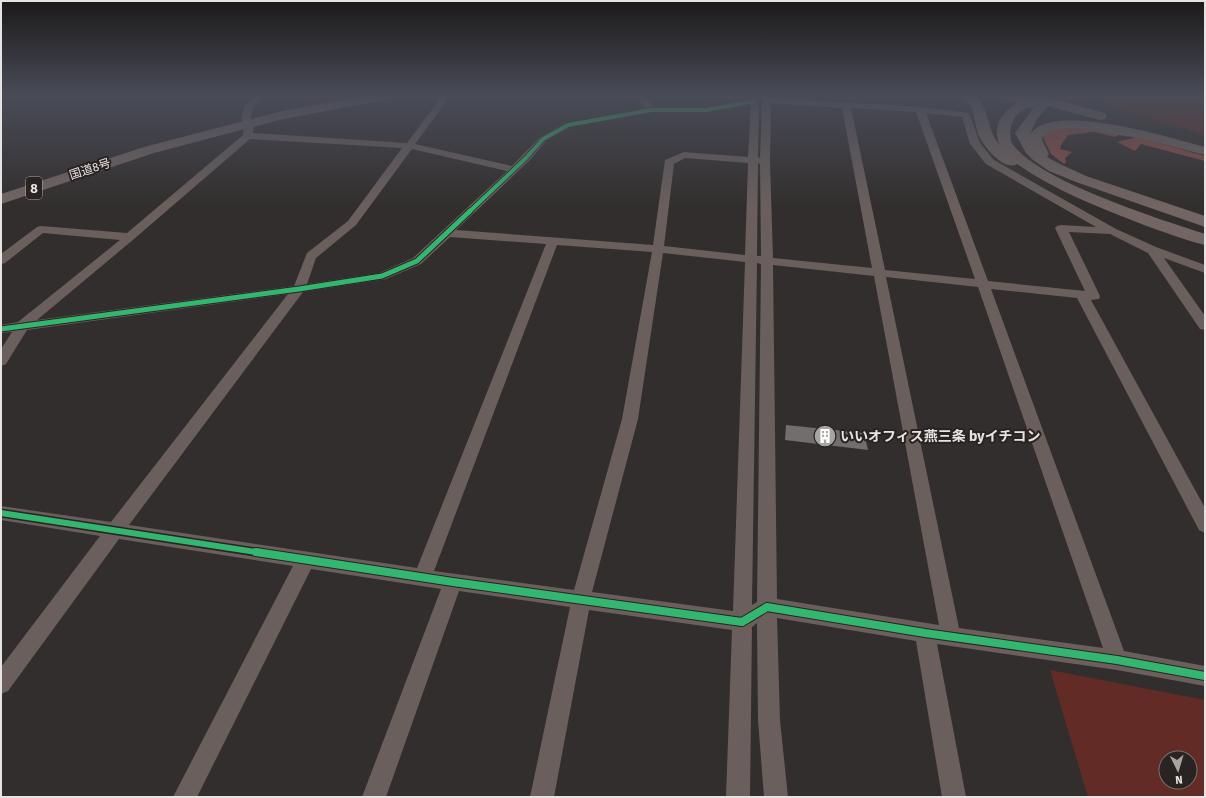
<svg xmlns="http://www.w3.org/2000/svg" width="1206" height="798" font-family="'Fira Sans','Noto Sans JP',sans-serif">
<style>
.green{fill:#622b25;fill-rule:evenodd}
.forest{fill:#8b4c45}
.building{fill:#726e6d}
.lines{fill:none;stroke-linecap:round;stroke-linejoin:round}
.minor{fill:#6a5f5d;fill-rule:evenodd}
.highway{fill:#726563;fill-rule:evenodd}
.cycleway-far3-casing{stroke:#292322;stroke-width:5.5}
.cycleway-far2-casing{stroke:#292322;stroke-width:7}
.cycleway-far1-casing{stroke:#292322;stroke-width:9}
.cycleway-casing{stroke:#292322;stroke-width:10}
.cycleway-far3{stroke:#33b770;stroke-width:4}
.cycleway-far2{stroke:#33b770;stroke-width:5}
.cycleway-far1{stroke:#33b770;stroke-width:6}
.cycleway{stroke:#33b770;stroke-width:8}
.labels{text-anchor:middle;stroke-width:4;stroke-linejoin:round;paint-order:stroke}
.far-street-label{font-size:12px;fill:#e8e3e3;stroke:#292322}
.shield{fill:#292322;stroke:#afa9a9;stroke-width:1}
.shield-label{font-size:13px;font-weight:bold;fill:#e8e3e3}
.poi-label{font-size:14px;font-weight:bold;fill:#e8e3e3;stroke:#292322;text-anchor:start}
</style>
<rect width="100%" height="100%" fill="#322e2d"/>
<!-- green -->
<path class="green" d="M1106 95H1205V135L1098 103Z
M1050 670 1205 700V796L1204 797H1088ZM1166 758H1190V782H1166Z"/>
<!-- forest -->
<path class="forest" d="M1061 127H1086L1121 134 1115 137 1094 132 1068 135 1061 145 1060 149 1072 152 1065 158 1066 162 1064 164 1051 154 1043 137 1047 131Z
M1137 137 1205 156V161L1141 144 1135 151 1117 142Z"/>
<!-- building -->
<path class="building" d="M786 425 864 433 868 450 785 440Z"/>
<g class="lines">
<!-- minor -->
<path class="minor" d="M258 95H268L253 106 251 118 254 126 253 133 407 143 443 95H451L415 144 512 166 540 137 565 123 645 108 635 95H644L654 107H706L752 100 755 95H771V98L920 107 969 113 980 143 994 160 1116 229 1156 247 1205 265V273L1164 258 1205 316V330L1200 329 1148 253 1110 234 1069 232 1100 296 1099 299 1091 300 1205 508V533L1199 530 1077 298 991 289 1124 651 1205 666V686L1117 670 937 644 966 797H942L916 641 777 618 780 720 788 797H764L758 720 757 623 752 627 750 797H726L732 630 589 610 554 797H530L570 607 459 591 386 797H362L441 589 311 569 197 797H173L293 566 119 539 8 691 1 694V667L100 536 1 520V506L111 522 288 294 27 330 6 364 1 366V349L12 332 1 333V325L18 322 120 240 43 233 5 263 1 264V254L37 227 41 226 127 233 243 135 244 126 241 118 245 105ZM763 96 762 100 760 158 758 157 759 103ZM771 103 842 108 872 268 773 258 770 161ZM751 105 748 157 684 152 665 160 653 245 456 230 530 160 546 141 571 127 651 113H706ZM851 108 916 112 975 279 885 270ZM926 113 962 117 970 144 986 164 1096 227 1061 225 1057 226 1055 228 1085 291 988 281ZM250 139 402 148 348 221 307 253 294 286 37 320 134 239ZM412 149 507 171 413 258 379 273 307 284 316 258 356 225ZM685 158 748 163 745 255 664 246 674 164ZM758 163 760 164 761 256H757ZM450 237 546 244 417 568 129 525 303 292 386 279 421 264ZM557 245 652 252 622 419 574 590 434 571ZM663 253 745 262 733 611 592 592 638 419ZM757 263 761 264 757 602 752 605ZM773 265 874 276 939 625 777 599ZM886 277 978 287 1103 648 959 628Z"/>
<!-- highway -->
<path class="highway" d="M370 95H397L395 98 391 99 283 119 154 153 1 204V194L144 147 282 111Z
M961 95H975C990 108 986 130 1000 145 991 128 1002 111 1018 103L997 98 995 95H1016L1023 97 1024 95 1042 96 1105 113 1107 116 1105 119 1100 120 1048 106 1037 119 1030 134C1054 101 1170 138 1205 147V155L1143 139 1090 130 1066 128 1051 131 1042 137V140L1049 154 1047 157 1060 164 1086 176 1205 216V227L1076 182 1049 171 1033 160 1026 153 1015 133 1034 107C1027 107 1017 113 1014 119 1010 125 1009 136 1012 143 1035 180 1162 220 1205 234V245C1184 240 1164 232 1144 225 1100 208 1056 191 1017 164 1004 172 983 146 978 134 975 125 975 115 971 107 969 102 964 99 961 95Z"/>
<!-- cycleway-far3 casing -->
<g class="cycleway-far3-casing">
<path id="cycleway-far3" d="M469 212 526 158 543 139 568 125 651 110H706L750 102 755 103"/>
</g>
<!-- cycleway-far2 casing -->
<g class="cycleway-far2-casing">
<path id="cycleway-far2" d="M1 329 299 289 382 276 417 261 470 211"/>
</g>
<!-- cycleway-far1 casing -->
<g class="cycleway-far1-casing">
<path id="cycleway-far1" d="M1 513 262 553"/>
</g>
<!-- cycleway casing -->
<g class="cycleway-casing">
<path id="cycleway" d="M256 552 453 582 742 622 767 607 925 633 1117 660 1205 676"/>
</g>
<!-- cycleway-far3 -->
<use href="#cycleway-far3" class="cycleway-far3"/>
<!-- cycleway-far2 -->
<use href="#cycleway-far2" class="cycleway-far2"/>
<!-- cycleway-far1 -->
<use href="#cycleway-far1" class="cycleway-far1"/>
<!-- cycleway -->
<use href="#cycleway" class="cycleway"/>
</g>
<!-- sky -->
<linearGradient id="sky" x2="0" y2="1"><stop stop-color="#1c1919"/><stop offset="0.46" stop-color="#494c57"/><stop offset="1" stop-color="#494c57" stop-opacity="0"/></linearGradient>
<rect width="1206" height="207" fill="url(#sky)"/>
<!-- icons -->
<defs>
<g id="building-disc" transform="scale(1.15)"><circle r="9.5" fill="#a8a4a3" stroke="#292322"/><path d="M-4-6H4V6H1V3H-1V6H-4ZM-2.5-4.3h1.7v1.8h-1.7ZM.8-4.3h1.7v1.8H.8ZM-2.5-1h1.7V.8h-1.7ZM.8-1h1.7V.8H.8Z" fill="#fff"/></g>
</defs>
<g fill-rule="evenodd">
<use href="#building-disc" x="825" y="436"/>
</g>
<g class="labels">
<!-- far-street labels -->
<g class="far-street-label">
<text transform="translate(90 169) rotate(-18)" y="4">国道8号</text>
</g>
<!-- shield labels -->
<rect class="shield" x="26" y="177" width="16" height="22" rx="3"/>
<g class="shield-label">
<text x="34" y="193">8</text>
</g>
<!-- poi labels -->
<g class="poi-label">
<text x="840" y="441">いいオフィス燕三条 byイチコン</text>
</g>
</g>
<!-- border -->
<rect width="1206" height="798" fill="none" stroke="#e8e3e3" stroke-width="4"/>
<!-- north arrow -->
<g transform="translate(1178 770) rotate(175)"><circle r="19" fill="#292322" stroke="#75706f"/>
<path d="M0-3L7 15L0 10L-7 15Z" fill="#a8a4a3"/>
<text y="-6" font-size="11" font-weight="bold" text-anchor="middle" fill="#e8e3e3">N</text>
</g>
</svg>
